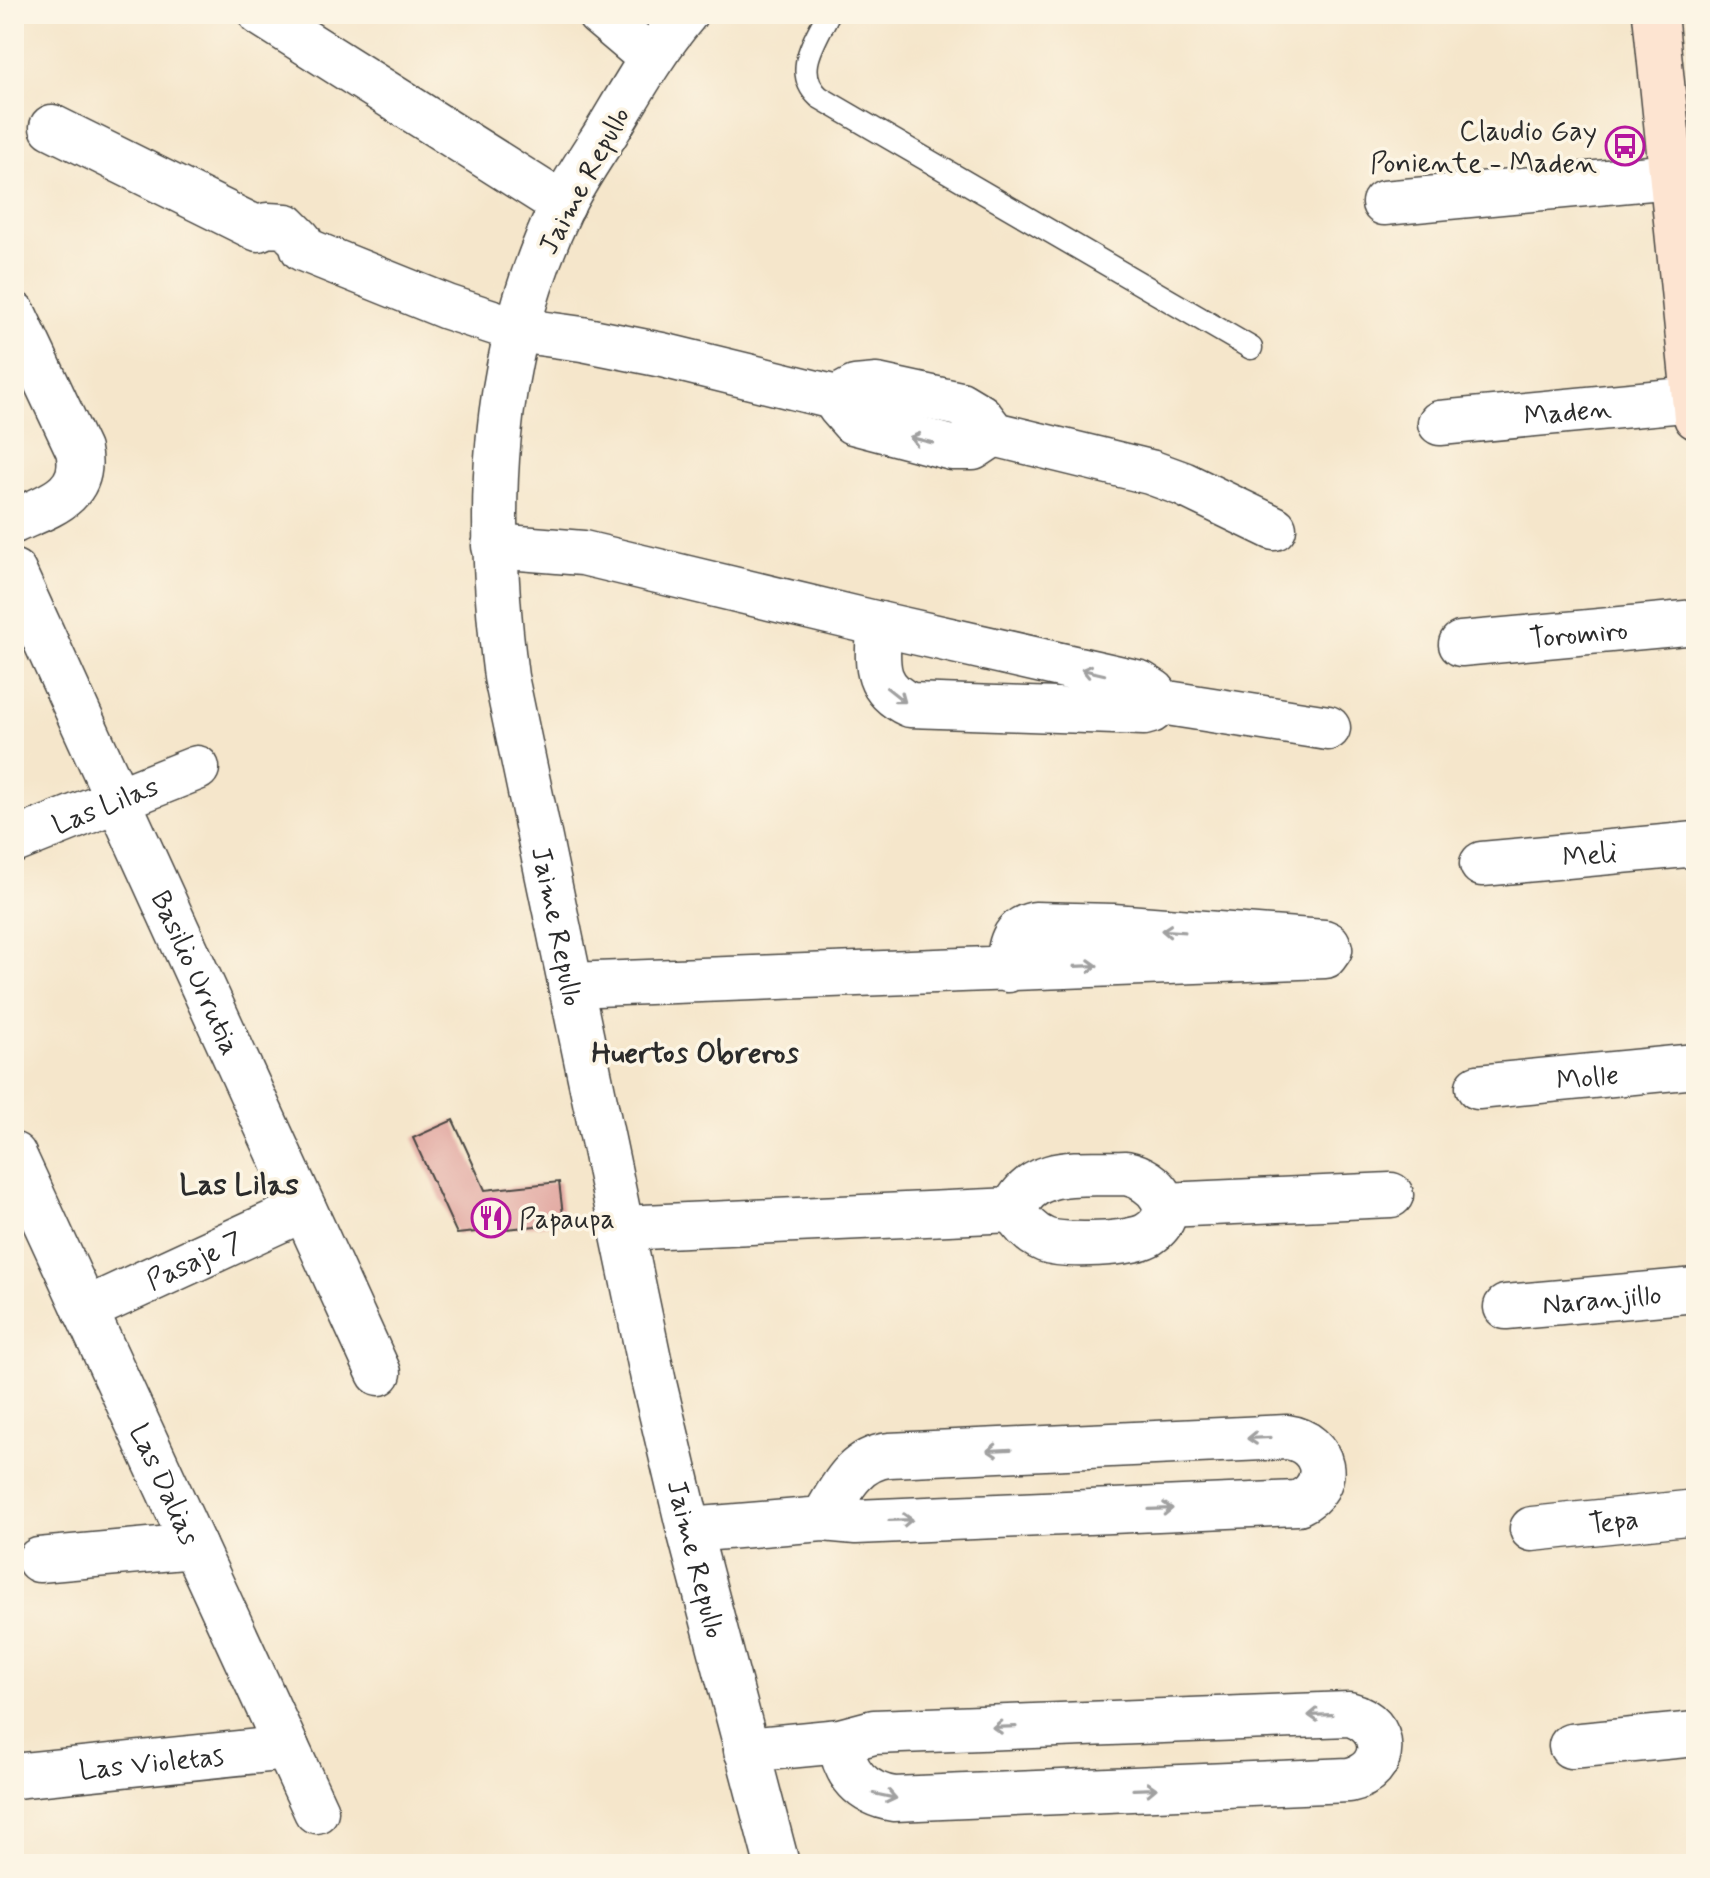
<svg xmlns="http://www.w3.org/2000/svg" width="1710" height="1878" font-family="Mynerve,sans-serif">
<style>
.building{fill:#e2a9a2}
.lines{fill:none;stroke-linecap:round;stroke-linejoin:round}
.lane-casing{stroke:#494743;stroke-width:25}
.street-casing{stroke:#494743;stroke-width:47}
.secondary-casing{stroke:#494743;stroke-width:47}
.lane{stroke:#fff;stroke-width:22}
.street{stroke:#fff;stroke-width:44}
.secondary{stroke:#fde4d1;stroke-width:44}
.oneway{stroke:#a0a0a0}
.labels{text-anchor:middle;stroke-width:7;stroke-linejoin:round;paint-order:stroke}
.poi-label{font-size:28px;fill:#2b2b2b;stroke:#fcf5e5;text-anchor:end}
.street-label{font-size:28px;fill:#2b2b2b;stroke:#fcf5e5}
.neighbourhood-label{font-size:30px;font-weight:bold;fill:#2b2b2b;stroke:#fcf5e5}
</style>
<rect width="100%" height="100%" fill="#fcf5e5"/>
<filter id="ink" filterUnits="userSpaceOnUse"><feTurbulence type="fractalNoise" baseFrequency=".0125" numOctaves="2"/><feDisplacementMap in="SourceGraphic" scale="16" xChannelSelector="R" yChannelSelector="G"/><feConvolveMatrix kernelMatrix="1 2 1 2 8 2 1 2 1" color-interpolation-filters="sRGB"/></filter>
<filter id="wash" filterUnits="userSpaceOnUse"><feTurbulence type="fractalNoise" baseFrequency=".006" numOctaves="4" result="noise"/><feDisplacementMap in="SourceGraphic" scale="32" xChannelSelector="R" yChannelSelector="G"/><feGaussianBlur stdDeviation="1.8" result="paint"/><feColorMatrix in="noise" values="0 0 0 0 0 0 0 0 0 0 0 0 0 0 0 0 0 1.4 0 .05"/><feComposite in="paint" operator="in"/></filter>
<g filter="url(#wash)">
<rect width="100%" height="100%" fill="#f5e6cb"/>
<g id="blocks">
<!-- building -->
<path class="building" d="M453 1120 485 1190 559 1182 564 1223 457 1234 413 1138Z"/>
</g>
</g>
<g filter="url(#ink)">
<use href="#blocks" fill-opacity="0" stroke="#494743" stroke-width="2"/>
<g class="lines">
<!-- lane casing -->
<g class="lane-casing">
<path id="lane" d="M828 14C815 41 792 72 819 97L1251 348"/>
</g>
<!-- street casing -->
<g class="street-casing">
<g id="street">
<path d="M261 14 563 205"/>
<path d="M599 14 651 58"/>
<path id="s1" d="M685 14C655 49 632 90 608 130 592 155 574 181 561 208 489 360 485 514 506 677L654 1383 689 1530 777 1864"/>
<path d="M52 127 258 229 267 225 286 226 300 240 303 249 447 307 517 330 582 339 662 355 837 398 855 388 877 386 960 404 980 416 994 434 1150 472 1183 484 1274 528"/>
<path d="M1384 203 1672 176"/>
<path d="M14 314 78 450C88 496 47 506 14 521"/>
<path d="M837 398 839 406 853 422 952 448H973L994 434"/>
<path id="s2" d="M1440 423 1694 399"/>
<path d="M494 546 583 553 879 624 1140 683 1154 692 1161 702 1328 728"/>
<path id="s3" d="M14 572 379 1373"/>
<path d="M879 624C878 661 871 687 910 705L1144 713 1151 711 1161 702"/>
<path id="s4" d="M1461 644 1696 622"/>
<path id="s5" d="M14 841 197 768"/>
<path id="s6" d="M1482 864 1696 844"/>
<path d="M570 985 1325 956 1330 949 1328 944 1324 942 1113 926 1035 924C1010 929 1010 948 1008 970"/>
<path id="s7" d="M1478 1087 1696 1066"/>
<path id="s8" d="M14 1155 316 1811"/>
<path d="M1126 1173C1156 1179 1183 1211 1149 1234 1133 1245 1064 1247 1045 1240 1030 1234 1021 1223 1013 1210 1034 1164 1083 1175 1126 1173Z"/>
<path d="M1165 1205 1391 1195"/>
<path d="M622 1228 1013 1210"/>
<path id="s9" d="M1506 1307 1696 1290"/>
<path id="s10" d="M85 1310 304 1209"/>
<path id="s11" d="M1532 1529 1696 1512"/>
<path d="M689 1530 823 1519 856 1522 1298 1503C1336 1486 1325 1442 1287 1437L889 1455C853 1459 840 1491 823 1519"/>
<path d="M39 1560 194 1546"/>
<path d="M1571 1746 1696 1734"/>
<path d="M746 1750 840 1741 874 1732 1349 1714C1389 1724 1390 1771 1349 1780L894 1799C862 1794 844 1774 840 1741"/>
<path id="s12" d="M14 1776 287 1748"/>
</g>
</g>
<!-- secondary casing -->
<g class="secondary-casing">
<path id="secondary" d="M1655 14 1696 417"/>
</g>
<!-- lane -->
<use href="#lane" class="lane"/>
<!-- street -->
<use href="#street" class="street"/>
<!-- secondary -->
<use href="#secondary" class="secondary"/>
</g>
<!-- one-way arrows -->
<defs><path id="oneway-shaft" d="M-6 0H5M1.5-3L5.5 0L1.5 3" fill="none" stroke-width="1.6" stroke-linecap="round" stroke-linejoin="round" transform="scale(2)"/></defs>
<g class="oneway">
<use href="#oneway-shaft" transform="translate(921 440) rotate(-166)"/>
<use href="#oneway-shaft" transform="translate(1093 672) rotate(-167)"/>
<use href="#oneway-shaft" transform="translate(896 695) rotate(38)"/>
<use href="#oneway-shaft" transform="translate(1173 931) rotate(-176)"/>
<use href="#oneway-shaft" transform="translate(1086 966) rotate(-2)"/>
<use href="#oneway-shaft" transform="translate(1259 1438) rotate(177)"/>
<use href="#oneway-shaft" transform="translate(999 1450) rotate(177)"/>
<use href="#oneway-shaft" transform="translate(1161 1509) rotate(-2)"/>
<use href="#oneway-shaft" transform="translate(901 1520) rotate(-2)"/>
<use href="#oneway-shaft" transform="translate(1320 1715) rotate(178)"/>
<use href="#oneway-shaft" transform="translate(1004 1727) rotate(178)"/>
<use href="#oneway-shaft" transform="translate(1145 1789) rotate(-2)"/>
<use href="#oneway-shaft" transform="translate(885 1796) rotate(12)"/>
</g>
</g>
<!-- icons -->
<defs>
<g id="bus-ring" transform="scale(2)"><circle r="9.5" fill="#fcf5e5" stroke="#b5179e" stroke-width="1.5"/><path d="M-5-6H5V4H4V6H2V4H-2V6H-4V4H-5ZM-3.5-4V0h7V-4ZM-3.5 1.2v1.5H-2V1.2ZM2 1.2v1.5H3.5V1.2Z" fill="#b5179e"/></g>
<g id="restaurant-ring" transform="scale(2)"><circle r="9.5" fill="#fcf5e5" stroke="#b5179e" stroke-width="1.5"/><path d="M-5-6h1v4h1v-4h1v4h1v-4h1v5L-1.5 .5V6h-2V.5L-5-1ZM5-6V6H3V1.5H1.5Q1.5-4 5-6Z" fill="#b5179e"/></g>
</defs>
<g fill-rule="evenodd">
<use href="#bus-ring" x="1625" y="146"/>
<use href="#restaurant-ring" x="491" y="1218"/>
</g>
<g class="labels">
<!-- poi labels -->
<g class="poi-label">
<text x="1597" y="140">Claudio Gay<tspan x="1597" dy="32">Poniente - Maden</tspan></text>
<text x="519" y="1228" text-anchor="start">Papaupa</text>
</g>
<!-- street labels -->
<g class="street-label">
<text transform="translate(583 180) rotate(-62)" y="10">Jaime Repullo</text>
<text dy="10" stroke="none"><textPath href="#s2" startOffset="128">Maden</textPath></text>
<text dy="10" stroke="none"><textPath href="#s4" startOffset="118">Toromiro</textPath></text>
<text dy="10" stroke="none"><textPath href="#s5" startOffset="98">Las Lilas</textPath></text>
<text dy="10" stroke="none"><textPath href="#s6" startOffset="108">Meli</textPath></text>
<text dy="10" stroke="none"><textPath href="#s1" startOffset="964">Jaime Repullo</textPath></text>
<text dy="10" stroke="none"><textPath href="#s3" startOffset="440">Basilio Urrutia</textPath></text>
<text dy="10" stroke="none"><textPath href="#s7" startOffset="110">Molle</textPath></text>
<text dy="10" stroke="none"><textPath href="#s10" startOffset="120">Pasaje 7</textPath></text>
<text dy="10" stroke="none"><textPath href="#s9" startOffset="96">Naranjillo</textPath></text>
<text dy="10" stroke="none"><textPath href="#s8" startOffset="362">Las Dalias</textPath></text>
<text dy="10" stroke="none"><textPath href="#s11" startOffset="82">Tepa</textPath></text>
<text dy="10" stroke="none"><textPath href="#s1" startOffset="1612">Jaime Repullo</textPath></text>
<text dy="10" stroke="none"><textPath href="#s12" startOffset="138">Las Violetas</textPath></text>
</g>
<!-- neighbourhood labels -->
<g class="neighbourhood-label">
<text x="695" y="1062">Huertos Obreros</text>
<text x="239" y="1194">Las Lilas</text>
</g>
</g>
<!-- margin -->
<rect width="1710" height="1878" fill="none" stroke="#fcf5e5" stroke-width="48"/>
</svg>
